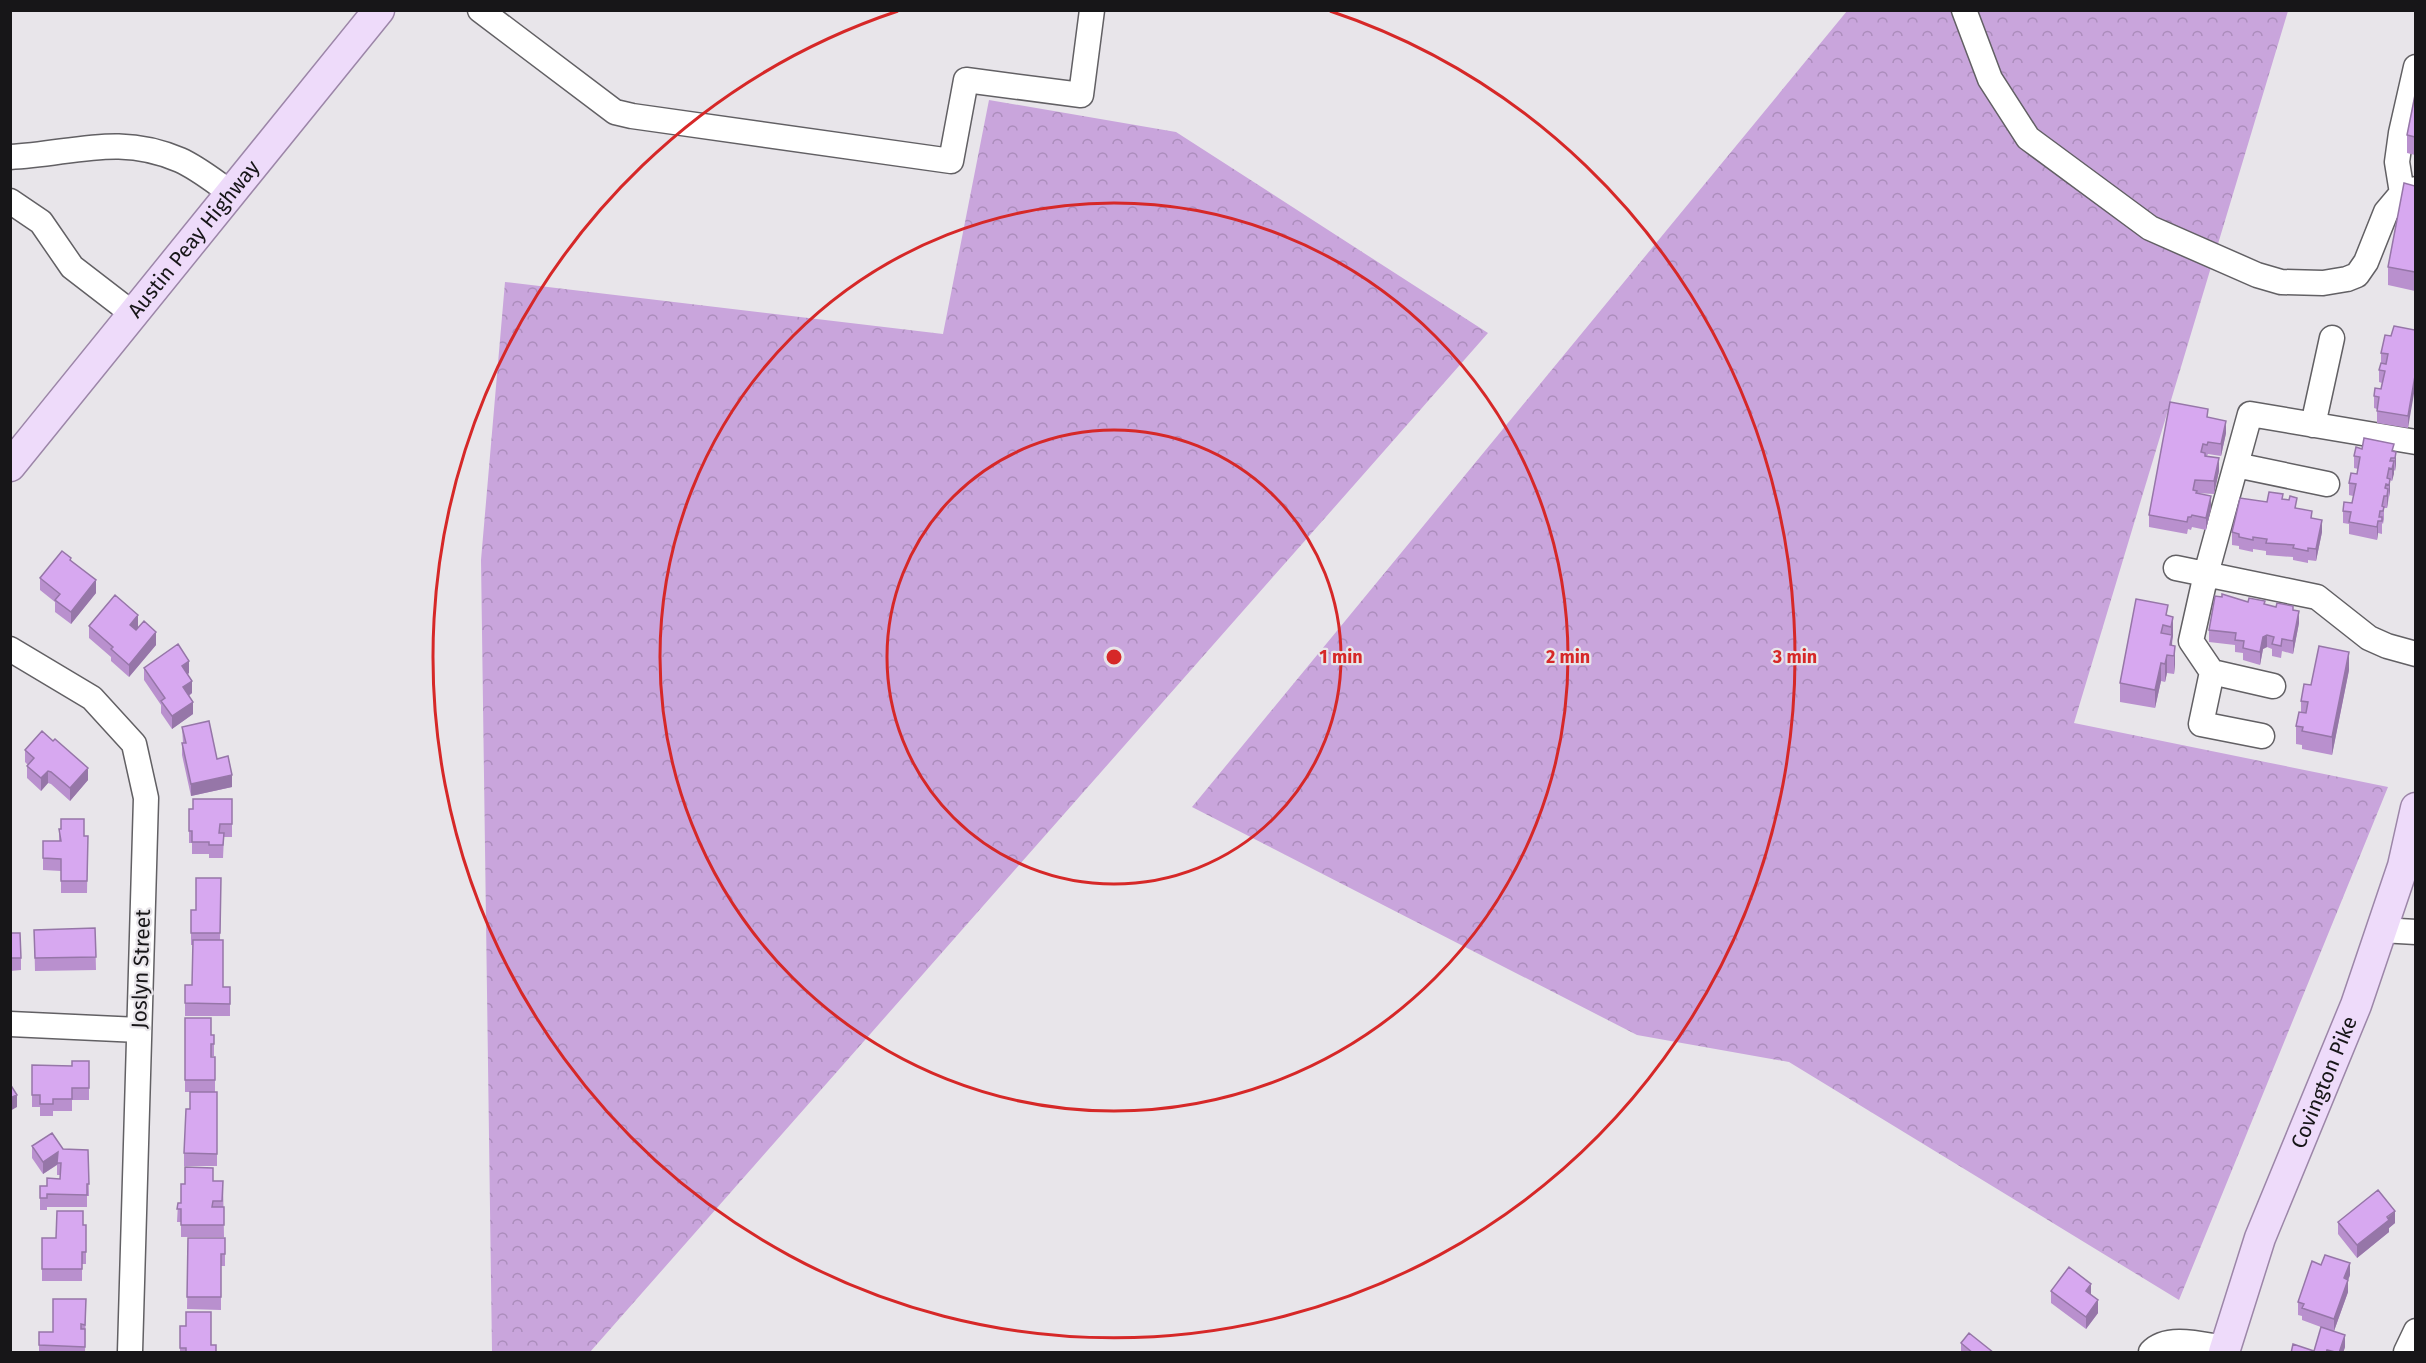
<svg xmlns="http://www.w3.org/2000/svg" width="2426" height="1363" font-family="'Fira Sans',sans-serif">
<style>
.forest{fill:url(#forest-crowns)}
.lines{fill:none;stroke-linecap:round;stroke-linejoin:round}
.minor-casing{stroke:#626064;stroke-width:27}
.major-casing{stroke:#9c86a8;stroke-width:33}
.minor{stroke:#fff;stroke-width:24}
.major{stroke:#eedbfa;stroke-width:30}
.wall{fill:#b990ce}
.shaded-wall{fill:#9676a8}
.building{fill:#d7a8f0;stroke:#9676a8;stroke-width:1.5}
.ring{fill:none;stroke:#d62828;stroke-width:3}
.labels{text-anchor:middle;stroke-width:4.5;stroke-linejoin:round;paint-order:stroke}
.street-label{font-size:21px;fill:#171618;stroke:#e8e5ea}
.centre{fill:#d62828;stroke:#e8e5ea;stroke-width:3}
.ring-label{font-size:18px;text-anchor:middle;font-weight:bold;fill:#d62828;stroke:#e8e5ea;stroke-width:4.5;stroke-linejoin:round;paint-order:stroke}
</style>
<defs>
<pattern id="forest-crowns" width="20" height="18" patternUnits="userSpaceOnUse" patternTransform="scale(1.5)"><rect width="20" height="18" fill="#c9a5dc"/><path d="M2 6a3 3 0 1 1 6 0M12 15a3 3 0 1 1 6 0" fill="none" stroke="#ac8dbc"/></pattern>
</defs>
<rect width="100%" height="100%" fill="#e8e5ea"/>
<!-- forest -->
<path class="forest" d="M1847 11H2288L2074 723 2388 787 2179 1300 1789 1062 1637 1035 1192 807Z
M989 100 1176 132 1488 333 590 1352H492L481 560 505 282 943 334Z"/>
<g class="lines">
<!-- minor casing -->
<g class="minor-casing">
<path id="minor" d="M480 10 615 112 632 116 951 161 966 80 1081 95 1092 10
M1964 10 1990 79 2028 138 2150 228 2257 275 2281 282 2323 283 2347 279 2357 275 2366 262 2386 212 2402 193 2416 189
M10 157C73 154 118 133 180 160 198 168 215 182 231 193
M2402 193 2397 162 2401 133 2416 67
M10 201 41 222 72 267 133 314
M2313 425 2332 338
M2236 465 2327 484
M2176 568 2317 597 2369 638 2387 646 2416 654
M10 649 92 698 134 744 146 798 130 1352
M2212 672 2273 686
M2262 736 2201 724 2212 672 2191 641 2206 574 2250 414 2416 442
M2381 930 2416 932
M10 1024 139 1030
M2151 1352C2167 1334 2204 1345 2225 1348
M2406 1352 2416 1331"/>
</g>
<!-- major casing -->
<g class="major-casing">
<g id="major">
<path id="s1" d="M10 466 379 10"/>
<path id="s2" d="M2224 1352 2260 1238 2356 1005 2403 866 2416 808"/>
</g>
</g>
<!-- minor -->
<use href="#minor" class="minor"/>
<!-- major -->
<use href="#major" class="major"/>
</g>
<!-- wall -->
<path class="wall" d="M2415 95V155L2407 153V135Z
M2415 186V291L2388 285V267Z
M2415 330 2408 428 2377 423V409L2374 408V396L2381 389 2382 383 2379 382V370L2381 363V353L2391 336Z
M2208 417 2226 433 2221 456 2208 454 2207 456 2219 471 2214 494 2197 493 2211 508 2206 530 2192 527 2191 530 2188 529 2187 534 2149 527V515Z
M2362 449 2394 451 2396 464 2395 471 2394 470 2392 481 2390 480V491L2387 508H2384V519L2383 524 2382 523V534L2378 533 2377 540 2349 534V524L2343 523V511L2352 503 2353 496 2349 495V483L2357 474 2358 469 2354 468V456Z
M2283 499 2312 518 2322 532 2316 561 2308 560V563L2293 560V557L2266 555V551L2253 549V552L2239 549V546L2232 545V532L2267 502Z
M71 561 96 593 71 624 55 612V602L40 590V578Z
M2248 602 2293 610 2299 623 2293 654 2282 651 2281 658 2272 656V649L2267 647 2263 649 2260 665 2243 660V653L2235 652V645L2209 642V630Z
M2168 616 2173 635 2172 645 2175 664 2174 674 2167 673 2165 682 2161 681 2155 708 2120 702V683Z
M89 626 138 627 156 645 129 677 111 661V657L89 638Z
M144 668 189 673 188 674 192 693 189 696 193 714 172 729 161 713V705L144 680Z
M2349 670 2332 755 2302 749V745L2296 744V726L2301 712V701L2311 685Z
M182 727 217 759 232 787 191 796 182 755V743H183Z
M25 750 88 780 70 801 51 784 48 783 41 791 27 778V766L28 765 25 762Z
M232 799V837H224L223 858H209V854H192V843H189V809H193Z
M59 829 84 836H88L87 893H61V871L43 870V841H59Z
M221 878 220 940 223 987H230V1016H185V985H192L193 945H191V910H196Z
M95 928 96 970 35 971 34 930Z
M10 933 21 958V970L10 971Z
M185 1018 211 1035H214V1056H211V1057H215V1092H217V1166H184V1153L190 1109V1092H185Z
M89 1061V1100H72V1111H53V1116H40V1107H32V1065L72 1066Z
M32 1146 63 1149 88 1150 89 1196H87V1207H47V1210H40V1186H47L60 1179V1175H57V1165L43 1174 32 1158Z
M213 1181H223L224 1237H181V1222H177L178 1203H181Z
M2338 1222 2395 1223 2389 1228V1232L2357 1258 2338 1234Z
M83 1225H86V1264H82V1281H42V1238H56Z
M188 1238H225V1266H221V1310L187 1309Z
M2350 1275 2348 1280V1292L2334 1331 2345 1347 2343 1353H2291L2314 1351 2329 1330 2302 1320V1316L2298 1315V1302Z
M2051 1291 2091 1295 2098 1313 2086 1329 2051 1303Z
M86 1299 85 1353H39V1332H53Z
M180 1326 216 1353H180Z
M1961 1343 1994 1353H1961Z"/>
<!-- shaded-wall -->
<path class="shaded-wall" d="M2415 376V388L2408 428V416Z
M2226 421V433L2221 456V444Z
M2396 452V464L2395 471V458Z
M2219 458V471L2214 494V481Z
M2394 461V474L2392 481V469Z
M2390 479V491L2389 497V485Z
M2388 489V501L2387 508V496Z
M2211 496V508L2206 530V518Z
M2322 520V532L2316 561V549Z
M2378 521V533L2377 540V527Z
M96 580V593L71 624V612Z
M2299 611V623L2293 654V641Z
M138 615V628L130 637V625Z
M2173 617V635L2172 641V653L2170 645 2171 639V627Z
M156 632V645L129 677V665Z
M2267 635V647L2263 649 2260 665V652L2263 637Z
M2175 646V664L2174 674V656Z
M2349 652V670L2332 755V737Z
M2167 655V673L2165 682V664Z
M189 661V673L182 678V666Z
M2161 663V681L2155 708V690Z
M192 681V693L183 699V687Z
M193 702V714L172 729V716Z
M88 768V780L70 801V788Z
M48 771V783L41 791V778Z
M232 775V787L191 796V784Z
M17 1095V1107L10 1111V1098Z
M58 1152V1164L43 1174V1162Z
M2395 1211V1223L2389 1228V1232L2357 1258V1245Z
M2350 1263V1275L2344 1291V1278Z
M2348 1280V1292L2334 1331V1319Z
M2091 1284V1296L2086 1291Z
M2098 1300V1313L2086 1329V1317Z
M2345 1335V1347L2343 1353H2339Z"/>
<!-- building -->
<path class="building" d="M2415 95V137L2407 135Z
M2404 183 2415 186V272L2388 267Z
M2394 326 2415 330V376L2408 416 2377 411 2379 397 2374 396 2375 388 2381 389 2385 371 2379 370 2381 363 2386 364 2388 354 2381 353 2385 335 2391 336Z
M2170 402 2208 409 2207 417 2226 421 2221 444 2208 442 2207 445 2203 444 2201 452 2205 453V456L2219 458 2214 481 2195 480 2193 490 2197 491 2196 493 2211 496 2206 518 2192 515 2191 517H2188L2187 522 2149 515Z
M2364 438 2394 444 2392 451 2396 452 2395 458H2391L2390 461H2394L2392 469 2389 468 2387 478 2390 479 2389 485 2386 484 2385 488 2388 489 2387 496H2384L2382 506 2384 507 2383 511H2380L2379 517H2382V521H2378L2377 527 2349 522 2351 512 2343 511 2344 502 2352 503 2356 484 2349 483 2351 473 2357 474 2360 457 2354 456 2356 447 2362 449Z
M2269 492 2283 494 2282 499 2289 500 2290 496 2297 498 2295 508 2312 511 2311 518 2322 520 2316 549 2308 548V551L2293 548 2294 545 2266 543 2267 539 2253 537V540L2239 537V534L2232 532 2240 498 2267 502Z
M62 551 71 558 70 560 96 580 71 612 55 600 60 594 40 578Z
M2222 594 2248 602 2249 598 2265 601 2264 604 2276 607 2277 603 2293 606V610L2299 611 2293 641 2282 639 2281 646 2272 644 2274 637 2267 635 2263 637 2260 652 2243 648 2244 641 2235 640 2236 633 2209 630 2215 596 2222 597Z
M115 595 138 615 130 625 136 630 144 621 156 632 129 665 111 649 113 647 89 626Z
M2136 599 2168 605 2166 615 2173 617 2171 627 2163 625 2161 633 2172 635 2170 645 2175 646 2174 656 2167 655 2165 664 2161 663 2155 690 2120 683Z
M178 644 189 661 182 666 192 681 183 687 193 702 172 716 161 701 165 698 144 668Z
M2319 646 2349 652 2332 737 2302 731 2303 727 2296 726 2299 712 2306 713 2308 702 2301 701 2304 684 2311 685Z
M209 721 217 759 228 756 232 775 191 784 182 743H186L182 727Z
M42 731 53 741 55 739 88 768 70 788 51 772 48 771 41 778 27 766 34 758 25 750Z
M193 799H232V824H220L219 833H224L223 845H209V842H192V831H189V809H193Z
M61 819H84V836H88L87 881H61V859L43 858V841H61L59 829H61Z
M196 878H221L220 933H191V910H196Z
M95 928 96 957 35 958 34 930Z
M10 933H20L21 958H10Z
M193 940H223V987H230V1004L185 1003V985H192Z
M185 1018H211V1035H214V1044H211V1057H215V1080H185Z
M72 1061H89V1088H72V1099H53V1104H40V1095H32V1065L72 1066Z
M10 1084 17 1095 10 1098Z
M190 1092H217V1154L184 1153 186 1109H190Z
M52 1133 63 1149 88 1150 89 1184H87V1195L47 1194V1198H40V1186H47V1178L60 1179 61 1163H57L58 1152 43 1162 32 1146Z
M185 1167 213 1168V1181H223L222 1201H213L212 1207H224V1225H181V1209H177L178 1203H181V1184H185Z
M2378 1190 2395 1211 2387 1217 2389 1220 2357 1245 2338 1222Z
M57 1211H83V1225H86V1252H82V1269H42V1238H56Z
M188 1238H225V1254H221V1297H187Z
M2325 1255 2350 1263 2344 1278 2348 1280 2334 1319 2302 1308 2304 1304 2298 1302 2312 1261 2321 1265Z
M2069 1267 2091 1284 2086 1291 2098 1300 2086 1317 2051 1291Z
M53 1299H86L85 1325 81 1324V1329H85V1347L39 1345V1332H53Z
M186 1312H211V1345H216V1353H186V1348H180V1326H186Z
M2321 1327 2345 1335 2339 1353 2327 1350 2326 1353H2291L2293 1344 2314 1351Z
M1969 1333 1994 1353H1973L1961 1343Z"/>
<!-- distance rings -->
<g class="ring">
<circle cx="1114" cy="657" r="227"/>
<circle cx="1114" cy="657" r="454"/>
<path d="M1330 11A681 681 0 1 1 898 11"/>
</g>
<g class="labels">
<!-- street labels -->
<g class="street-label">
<text dy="7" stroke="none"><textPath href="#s1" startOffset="292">Austin Peay Highway</textPath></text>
<text transform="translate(141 969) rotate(-88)" y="7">Joslyn Street</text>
<text dy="7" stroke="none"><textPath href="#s2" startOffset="288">Covington Pike</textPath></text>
</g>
</g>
<circle cx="1114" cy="657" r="9" class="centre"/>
<g class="ring-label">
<text x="1341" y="663">1 min</text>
<text x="1568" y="663">2 min</text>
<text x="1795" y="663">3 min</text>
</g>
<!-- border -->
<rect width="2426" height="1363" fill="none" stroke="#171618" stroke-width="24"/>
</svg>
